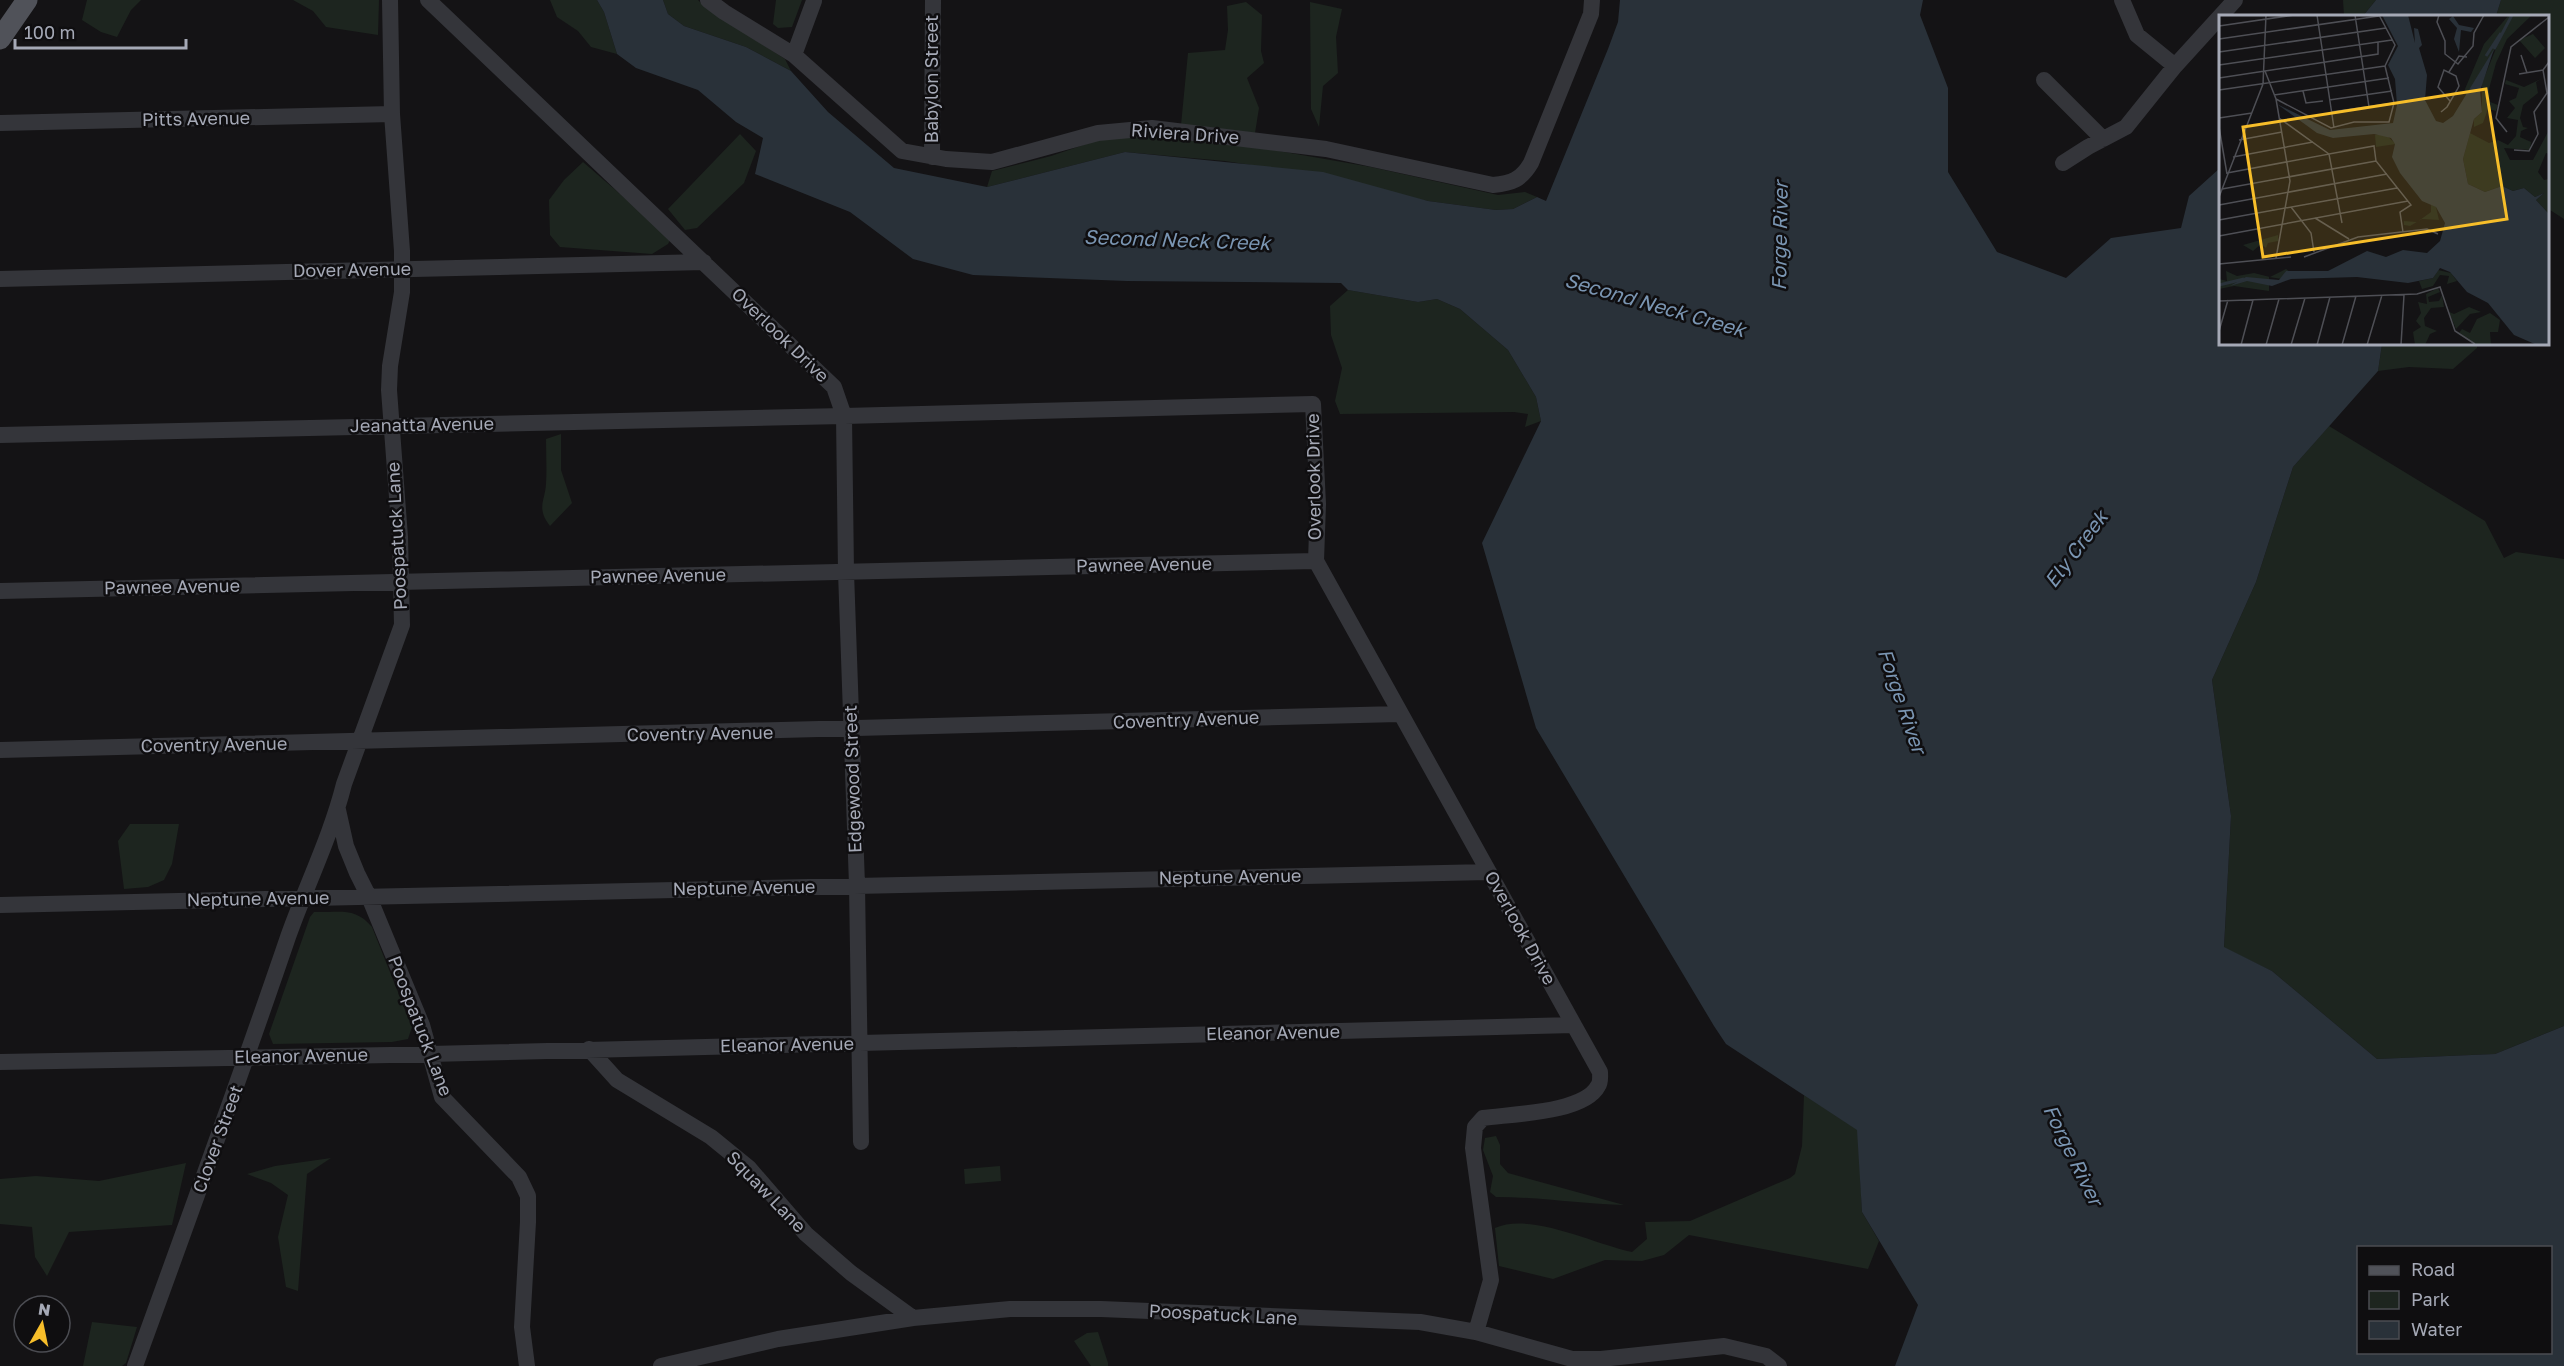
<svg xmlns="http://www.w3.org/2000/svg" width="2564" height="1366" font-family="'Golos Text',sans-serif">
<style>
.green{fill:#1d251f}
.water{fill:#293139;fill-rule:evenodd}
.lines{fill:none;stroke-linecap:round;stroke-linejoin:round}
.minor{stroke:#34353a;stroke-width:16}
.major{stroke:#505259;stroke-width:21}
.labels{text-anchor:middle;stroke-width:5;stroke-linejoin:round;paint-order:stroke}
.street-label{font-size:18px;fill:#a5a9b6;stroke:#0f0e10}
.water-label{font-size:20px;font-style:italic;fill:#7a95b2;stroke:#0f0e10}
.inset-river{fill:none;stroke:#293139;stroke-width:3}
.inset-road{fill:none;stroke:#4e4f55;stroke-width:1.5}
.view{fill:#f7be2a;fill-opacity:0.15;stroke:#f7be2a;stroke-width:3}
.inset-edge{fill:none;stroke:#a5a9b6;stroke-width:3}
</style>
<rect width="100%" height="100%" fill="#141315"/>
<!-- green -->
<path class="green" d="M87 0H141L131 10 117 37 101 32 82 20Z
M293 0H379L378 35 326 27 313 11Z
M550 0H597L604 12 617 54 591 47 578 31 557 17Z
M663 0H698L705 7 785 59 791 71 746 47 684 26 668 14Z
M776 0H802L792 27 778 28 773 24Z
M2343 0H2376L2363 16H2344Z
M2501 0H2564V219L2550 210 2548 213V16H2496Z
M1246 2 1262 15 1261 51 1264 63 1247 78 1259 108 1255 133 1181 125 1188 53 1225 50 1228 30 1227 6Z
M1310 2 1342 9 1336 37 1338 73 1323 86 1319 127 1311 109Z
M740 134 756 151 744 183 697 228 685 230 668 209Z
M1150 136 1267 149 1371 167 1498 195 1525 192 1537 197 1513 209 1496 210 1428 201 1276 169 1225 161 1125 152 987 187 992 171 1051 156 1101 139Z
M583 162 671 238 668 244 652 254 560 247 550 235 549 200 564 180Z
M1348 290 1418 302 1437 299 1460 309 1508 350 1536 397 1541 421 1525 427 1528 414 1514 412 1340 414 1335 401 1342 368 1331 335 1330 306Z
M2382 344H2477V348L2453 369 2409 367 2378 371Z
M2329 426 2485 521 2504 558 2516 552 2564 559V1026L2495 1054 2377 1059 2272 971 2224 948 2231 816 2212 680 2256 582 2293 467Z
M561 434V470L572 503 550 526C536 508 545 501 546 484 547 469 546 454 546 439Z
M130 824H179L172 864 164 880 148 887 124 889 118 841Z
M314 912C338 913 355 906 372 927L412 1027 408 1039 392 1042 273 1044 269 1034 310 917Z
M1804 1095 1858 1130 1862 1212 1879 1241 1868 1269 1689 1235 1664 1255 1642 1261 1605 1260 1553 1279 1499 1266 1495 1228C1531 1212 1594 1244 1632 1252L1647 1239 1645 1222 1690 1221 1790 1178 1795 1174 1802 1146Z
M1496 1136 1500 1145V1164L1508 1173 1624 1205C1581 1204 1539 1197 1496 1197L1490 1192 1493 1176 1483 1150 1485 1138Z
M331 1158 307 1174 298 1291 286 1287 278 1237 288 1195 271 1183 247 1174 275 1166Z
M186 1163 172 1225 69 1232 47 1276 35 1257 32 1227 0 1224V1179L36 1176 99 1181Z
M1000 1166 1001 1181 965 1184 964 1169Z
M92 1322 137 1327 126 1363 122 1366H83Z
M1098 1332 1108 1363V1366H1091L1074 1341 1087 1333Z"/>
<!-- water -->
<path class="water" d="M597 0H663L668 14 684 26 746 47 791 71 828 112 894 168 987 187 1125 152 1323 172 1428 201 1496 210 1513 209 1537 197 1546 201 1608 49 1618 22 1620 0H1923L1920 15 1948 88V172L1997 252 2066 278 2111 238 2181 228 2189 196 2220 168V344H2382L2378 371 2293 467 2256 582 2212 680 2231 816 2224 947 2272 971 2377 1059 2495 1054 2564 1026V1366H1895L1918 1305 1862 1212 1857 1130 1726 1044 1714 1026 1536 728 1482 543 1541 421 1536 397 1508 350 1460 309 1437 299 1418 302 1348 290 1341 283 1127 281 973 275 913 259 850 212 755 174 763 138 736 122 698 90 636 68 617 54 604 12ZM2358 1248H2550V1352H2358Z
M2376 0H2501L2496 16H2363Z"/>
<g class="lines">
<!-- minor -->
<path class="minor" d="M428 0 834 387 844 416 1313 404 1318 504 1316 561 1600 1072C1600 1076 1601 1082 1598 1086 1584 1113 1511 1114 1483 1118L1475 1127 1473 1148 1491 1280 1476 1332
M708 0 724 12 794 55 902 151 946 159 992 162 1098 133 1152 128 1326 149 1493 185C1512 183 1521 180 1531 163L1591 14 1592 0
M2122 0 2137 35 2175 66
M794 55 814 1
M2044 80 2103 139
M0 123 392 114
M932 157 933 0
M2063 163 2088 147 2126 127 2175 66 2235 0
M0 279 704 262
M0 435 844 416 846 572 857 885 861 1142
M0 591 1316 561
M0 750 1399 714
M338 810 346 846 357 873 369 897 422 1025 442 1097 519 1177 528 1196V1222L522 1327 527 1366
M0 905 1489 872
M589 1049 617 1080 711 1137 749 1168 806 1234 851 1273 913 1318
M0 1062 390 1055 1574 1025
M135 1366C187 1223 239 1081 288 937 306 886 331 836 344 784L402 625 400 537 389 390 390 366 402 292V251L392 114 390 0
M661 1366 778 1339 913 1318 1010 1309H1101L1420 1322 1476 1332 1572 1359H1601L1724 1346 1766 1356 1779 1366"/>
<!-- major -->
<path class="major" d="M0 39 27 0"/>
</g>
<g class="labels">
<!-- street labels -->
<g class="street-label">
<text transform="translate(932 79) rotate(-90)" y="6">Babylon Street</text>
<text transform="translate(196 119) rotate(-1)" y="6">Pitts Avenue</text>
<text transform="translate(1185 134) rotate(4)" y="6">Riviera Drive</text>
<text transform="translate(352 270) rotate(-1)" y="6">Dover Avenue</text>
<text transform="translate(780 335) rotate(44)" y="6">Overlook Drive</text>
<text transform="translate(422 425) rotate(-1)" y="6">Jeanatta Avenue</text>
<text transform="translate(1314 477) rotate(-91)" y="6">Overlook Drive</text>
<text transform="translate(397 536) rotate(-93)" y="6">Poospatuck Lane</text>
<text transform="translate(1144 565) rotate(-1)" y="6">Pawnee Avenue</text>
<text transform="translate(658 576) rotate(-1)" y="6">Pawnee Avenue</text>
<text transform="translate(172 587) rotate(-1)" y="6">Pawnee Avenue</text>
<text transform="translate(1186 720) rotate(-2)" y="6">Coventry Avenue</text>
<text transform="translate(700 734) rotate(-1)" y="6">Coventry Avenue</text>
<text transform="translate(214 745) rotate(-1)" y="6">Coventry Avenue</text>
<text transform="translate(853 779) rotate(-92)" y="6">Edgewood Street</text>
<text transform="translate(1230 877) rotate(-1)" y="6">Neptune Avenue</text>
<text transform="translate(744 888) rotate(-1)" y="6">Neptune Avenue</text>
<text transform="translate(258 899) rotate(-1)" y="6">Neptune Avenue</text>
<text transform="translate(1520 928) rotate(61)" y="6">Overlook Drive</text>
<text transform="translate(420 1026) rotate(69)" y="6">Poospatuck Lane</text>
<text transform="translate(1273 1033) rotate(-1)" y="6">Eleanor Avenue</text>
<text transform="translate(787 1045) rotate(-1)" y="6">Eleanor Avenue</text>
<text transform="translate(301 1056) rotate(-1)" y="6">Eleanor Avenue</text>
<text transform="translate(218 1139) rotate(-70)" y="6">Clover Street</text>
<text transform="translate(766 1192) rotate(46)" y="6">Squaw Lane</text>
<text transform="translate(1223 1315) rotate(3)" y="6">Poospatuck Lane</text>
</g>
<!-- water labels -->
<g class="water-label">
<text transform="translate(1780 236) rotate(-89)" y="7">Forge River</text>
<text transform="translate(1177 240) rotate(2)" y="7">Second Neck Creek</text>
<text transform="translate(1655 305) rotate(16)" y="7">Second Neck Creek</text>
<text transform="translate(2076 549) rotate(-53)" y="7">Ely Creek</text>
<text transform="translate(1902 701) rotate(71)" y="7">Forge River</text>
<text transform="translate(2073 1155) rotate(64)" y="7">Forge River</text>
</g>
</g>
<!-- overview -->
<g transform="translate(2219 15)">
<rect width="330" height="330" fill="#141315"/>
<path d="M290 0H313L288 24 277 48 270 74 271 87 279 90 277 96 269 94 264 108 255 112V104L263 97V68L278 31 247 81 246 74 265 29ZM314 19 326 33 316 43 300 25ZM324 63 317 67 319 78 304 90 301 103 304 112 309 113 302 116 301 122 312 127 311 135 285 133 291 145H314L330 115V139L327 138 319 157 325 165 330 164V199L317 185 325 178 316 182 305 173 294 176 283 171 266 177 249 169 244 144 251 118 270 128 279 125 289 130 297 121 299 105 288 103 296 93 290 86 297 83 300 73 286 69 287 65 305 72ZM156 120H167L177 129 157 132ZM212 189 217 192 220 205 203 204 191 211 185 210V206L198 207 212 197ZM59 220V226L49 228 47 233 42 229 34 236 24 230ZM67 254 71 257 67 256 63 264 50 262V276L15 271 0 274V264L8 266 7 256 18 261 35 258 51 262ZM219 255 232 258 238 266 228 269 230 261 221 260 214 271 203 274 200 266 214 263ZM219 273 221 277 209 282 210 287 220 286 223 280 225 292 212 293 205 303 206 311 218 316 211 319 206 330H196L194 317 202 312 197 306 202 298 199 287 208 289 207 279ZM250 292 262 297 251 299 237 314 230 297 235 299ZM271 298 281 305 279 317H271L272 330H257L240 318 243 314 251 318 258 304Z" fill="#1d251f"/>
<path d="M163 0H189L196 28 195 13 199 14 203 30 200 33 208 60 206 85 217 106 224 108 234 101 275 34 261 76 263 97 255 104 244 144 249 169 266 177 283 171 294 176 305 173 316 182 325 178 317 185 330 199V330H318L295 320 269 288 248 277 231 257 221 253 214 263 189 268 138 262 72 264 53 271 28 266 11 271 27 262 60 265 67 256H109L148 236 167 242 184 235 208 238 221 226 226 208 217 192 203 186 181 158 173 142 176 129 172 123 155 119 114 123 98 118 58 89 111 115 174 108 178 90 176 64 169 50 179 31ZM234 1 240 10 255 13 252 17 242 15 240 37 235 24 238 13 230 4Z" fill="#293139"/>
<path class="inset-river" d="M275 34 293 0M267 41 282 18M0 270 25 264"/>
<path class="inset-road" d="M98 0 115 113M136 0 150 92M220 0 218 7 226 26V39L239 49 254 31 255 18 265 0M0 11 75 0M0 24 160 1M0 37 167 13M302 40 308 58M0 50 173 25M46 56 57 84 71 166 57 243M230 57 240 41 248 42M300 59 324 55M0 63 159 39V27M0 75 166 51M84 76 87 88 104 86M55 80 170 63M57 84 112 113 135 107H170L175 88 166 51 176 30 160 0M110 85 173 76M112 97 175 88M222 97 228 92 238 75 240 71 237 61 225 55 219 72 231 86M0 103 33 98M60 103 110 139 155 131 157 146 192 190 181 197 184 217M0 112 8 159M288 117 277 103 292 32 330 2M20 125 63 117M295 135 310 136 319 119 315 97 328 78 324 55 330 47M14 142 94 127M8 158 110 139 123 208M3 174 157 146M0 182 44 69 47 0M0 190 168 159M72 192 92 218 95 237M96 203 130 224M0 205 178 173M0 221 189 186M85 242 139 222 208 214 219 219M0 249 72 242M0 286 198 279 221 272 236 316 256 329M0 316 9 285M22 330 34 285M47 330 60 284M72 330 86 283M98 330 111 282M123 330 137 281M148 330 163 280M182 330 185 280"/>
<path class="view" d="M267 74 288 204 44 242 24 112Z"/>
<rect width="330" height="330" class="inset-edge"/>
</g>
<!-- legend -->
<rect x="2357" y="1246" width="195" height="108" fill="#0f0e10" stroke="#4b4c52" stroke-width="1.5"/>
<rect x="2369" y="1266" width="30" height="9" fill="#505259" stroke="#4b4c52" stroke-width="1.5"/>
<text x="2411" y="1276" font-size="18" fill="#a5a9b6">Road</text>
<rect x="2369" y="1291" width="30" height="18" fill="#1d251f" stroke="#4b4c52" stroke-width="1.5"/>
<text x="2411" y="1306" font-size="18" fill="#a5a9b6">Park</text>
<rect x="2369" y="1321" width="30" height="18" fill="#293139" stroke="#4b4c52" stroke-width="1.5"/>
<text x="2411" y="1336" font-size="18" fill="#a5a9b6">Water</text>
<!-- north arrow -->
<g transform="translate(42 1324) rotate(9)"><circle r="28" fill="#0f0e10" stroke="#4b4c52" stroke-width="1.5"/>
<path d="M0-4.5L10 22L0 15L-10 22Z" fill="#f7be2a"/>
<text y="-9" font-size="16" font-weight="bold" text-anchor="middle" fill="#a5a9b6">N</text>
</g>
<!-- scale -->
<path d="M15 39v9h171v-9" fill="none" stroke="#a5a9b6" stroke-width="3"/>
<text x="24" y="39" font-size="18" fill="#a5a9b6" stroke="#0f0e10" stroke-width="4.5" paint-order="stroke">100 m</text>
</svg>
